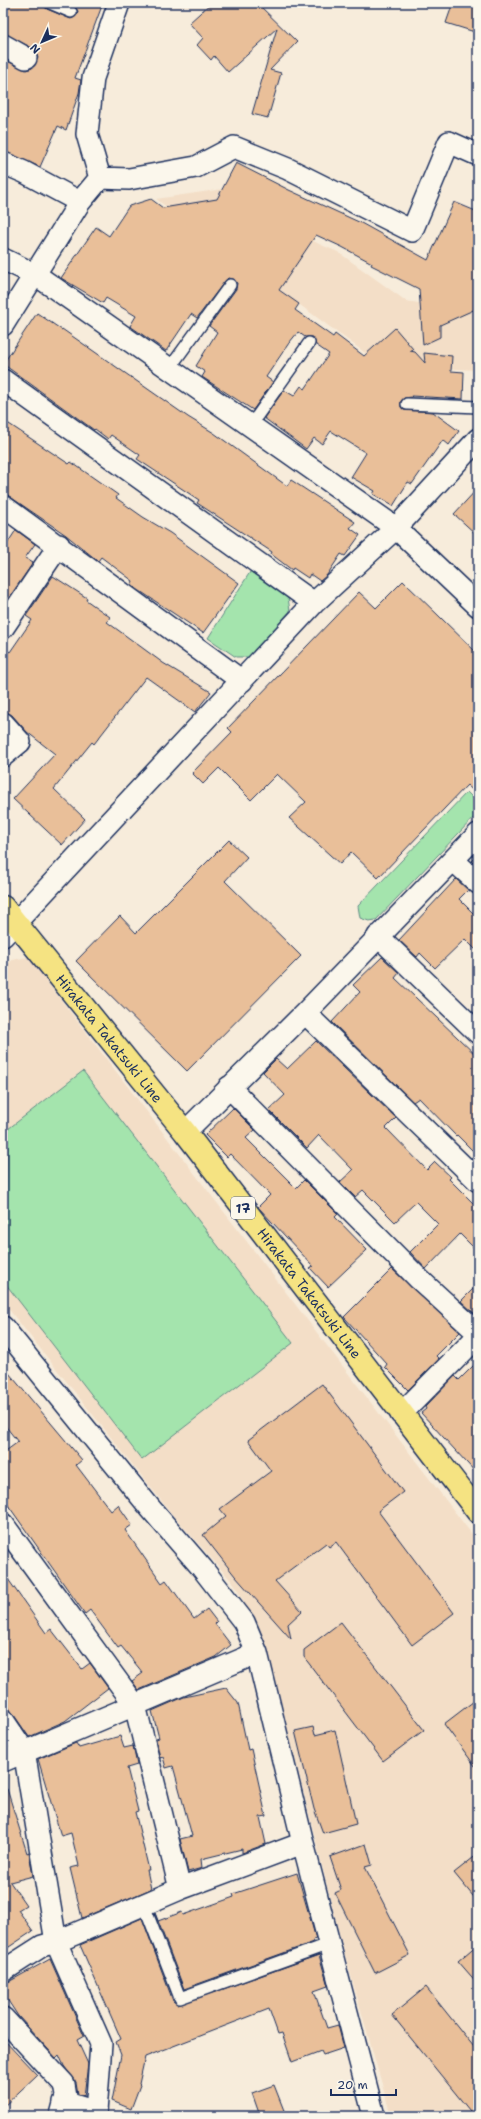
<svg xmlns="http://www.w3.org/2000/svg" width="481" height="2119" font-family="'Shantell Sans',sans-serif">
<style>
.built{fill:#f3dec7}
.green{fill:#a4e4ad;stroke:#608a86}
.building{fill:#e9bf99;stroke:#1b2f5e}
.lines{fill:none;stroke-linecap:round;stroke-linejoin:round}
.lane-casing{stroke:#1b2f5e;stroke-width:14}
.street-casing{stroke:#1b2f5e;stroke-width:24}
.primary-casing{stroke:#1b2f5e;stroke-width:25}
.lane{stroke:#fbf7ec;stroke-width:11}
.street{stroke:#fbf7ec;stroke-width:21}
.primary{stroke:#f5e382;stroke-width:22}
.labels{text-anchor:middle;stroke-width:3;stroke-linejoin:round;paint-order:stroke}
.shield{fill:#fbf7ec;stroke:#5e6b89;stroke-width:1}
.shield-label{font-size:13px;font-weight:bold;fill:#1b2f5e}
.street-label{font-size:14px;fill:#1b2f5e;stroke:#fbf7ec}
</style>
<rect width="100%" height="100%" fill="#f7ecdb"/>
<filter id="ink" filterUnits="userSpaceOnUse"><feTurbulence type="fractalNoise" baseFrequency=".025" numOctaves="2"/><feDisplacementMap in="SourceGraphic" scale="8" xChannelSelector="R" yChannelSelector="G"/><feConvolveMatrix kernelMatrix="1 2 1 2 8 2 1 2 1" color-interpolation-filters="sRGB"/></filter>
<g filter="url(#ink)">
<!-- built -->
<path class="built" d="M223 189 319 244 338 252 406 301 425 304 478 283V370L383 366 156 199Z
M28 957 478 1542V2116H391L340 1937 267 1646 235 1585 172 1514 3 1302V1142L5 1100 3 1088V970L12 960Z"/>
<!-- green -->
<path class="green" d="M252 569 287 591 290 611 250 657H236L208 638Z
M467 792 478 803V813L376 920 369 921 360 918 358 906Z
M83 1071 293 1343 142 1460 5 1283 8 1129Z"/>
<!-- building -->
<path class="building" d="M3 3H43L47 9 71 19 77 15 78 11 74 6 68 3H103L75 78 81 80 79 93 66 130 58 126 40 167 3 151V59L26 70 32 68 38 58 36 52 32 48 3 33Z
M211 3H257L297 42 270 70 281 73 268 118 252 114 277 28 228 72 214 56 211 60 197 45 203 38 189 23Z
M453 3H478V33L446 23Z
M236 163 289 190 361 223 428 260 454 202 478 212V308L440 325V337L423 345 419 289 371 265 372 263 342 247 316 235 279 290 299 304 295 310 333 337 335 334 364 356 395 328 413 349 410 351 415 352 425 363 424 353 452 356 451 371 464 372 463 399 411 396 412 397 404 398 401 401V407L404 410 433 412 459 431 449 445 443 440 412 484 408 482 393 506 373 494 375 491 351 477 366 453 331 431 322 444 314 438 306 449 264 418 284 390 294 396 301 386 305 389 329 354 316 345 313 337H305L298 332 289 343 266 377 273 382 253 410 202 377 205 372 196 366 217 332 209 326 236 289 237 283 234 279 228 278 225 281 197 318 191 314 166 351 130 326 136 316 106 298 103 303 61 278 96 227 109 236 129 206 151 199 163 208 217 199Z
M37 313 62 330V329L188 417 214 433 287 486 291 480 355 522 350 528 360 535 345 556 341 554 327 575 320 581 310 574 308 578 293 568 292 570 271 554 272 552 197 503 199 500 137 459 140 455 111 435 108 439 95 429 94 430 3 364Z
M3 420 69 464 71 462 118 495 116 498 143 517 170 533 239 583 203 633 131 585 133 581 101 557 98 561 66 535 3 492Z
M478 488V536L454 514Z
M16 530 35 544 25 558 33 563 6 602 3 599V550Z
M53 576 87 598 86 600 110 617 107 622 133 641 163 663 211 692 195 712 146 677 94 744 92 742 54 789 85 819 62 845 13 799 55 754 27 732 12 715 3 711V647L10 652 32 620 26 616Z
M403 581 478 654V795L467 785 378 878 351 852 340 864 289 818 306 802 277 774 251 800 219 768 203 784 192 773 232 732 228 728 359 592 376 608Z
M229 840 247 857 225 881 301 956 187 1071 76 961 120 916 136 933Z
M478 855V867L472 861Z
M456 879 468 890 459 899 478 918V952L465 939 435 968 420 953 417 957 399 940Z
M382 957 399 973 395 978 478 1057V1156L457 1135 456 1136 419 1098 413 1102 332 1022 360 992 353 985Z
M316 1041 396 1118 386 1128 427 1170 435 1162 451 1177 449 1179 478 1208V1252L460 1234 426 1269 410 1252 438 1224 416 1202 395 1222 363 1190 355 1197 340 1182 353 1170 319 1135 307 1148 269 1110 285 1095 263 1072 276 1059 287 1069Z
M233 1108 255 1130 246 1138 296 1188 304 1180 338 1214 335 1217 367 1250 328 1287 310 1268 313 1266 258 1207 270 1195 230 1154 227 1157 205 1135Z
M392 1269 460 1332 436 1356 439 1359 408 1390 385 1367 387 1364 344 1317Z
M478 1284V1314L477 1316 461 1301Z
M478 1361V1475L421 1413 426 1409 425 1407 455 1376 459 1380Z
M3 1366 82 1460 76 1465 111 1511 118 1505 132 1525 125 1530 162 1583 166 1580 194 1619 207 1609 217 1622 215 1624 231 1645 216 1657 139 1690 132 1681 143 1673 121 1646 118 1648 90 1610 85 1614 3 1498V1453L18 1442 3 1423Z
M322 1384 403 1492 378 1511 454 1613 412 1645 336 1542 329 1547 326 1543 275 1581 302 1611 288 1624 291 1639 235 1576 203 1535 226 1516 220 1509 271 1471 248 1440Z
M3 1572 46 1633 51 1629 82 1669 90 1663 108 1688 65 1721 29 1737 3 1699Z
M341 1622 424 1730 383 1761 304 1657V1650Z
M226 1688 238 1703 248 1750 251 1749 266 1816 260 1817 266 1844 242 1853V1849L201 1859 202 1868 188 1872 180 1839 192 1836 173 1766 166 1768 163 1757 160 1758 156 1739 159 1738 152 1711 184 1697Z
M478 1698V1770L444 1724Z
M313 1727 315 1735 335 1730 356 1824 323 1833 314 1809 295 1731Z
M120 1736 124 1748 133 1746 137 1765 127 1768 138 1811 135 1812 149 1870H147L151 1889 82 1918 70 1868 79 1866 71 1833 61 1836 38 1759 76 1743 79 1748Z
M3 1789H7L27 1853 29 1852 33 1876 10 1882 26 1905 18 1910 33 1931 3 1951Z
M366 1844 372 1865 365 1867 410 1955 375 1973 335 1893 341 1890 330 1857Z
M478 1854V1902L454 1873Z
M297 1873 316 1939 313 1940 314 1942 184 1989 155 1913 158 1921 182 1912 183 1915 234 1897 233 1894Z
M142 1918 173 2001 178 2005 319 1955 328 1986 314 1991 327 2028 338 2025 344 2048 323 2055 321 2051 292 2062 282 2033 278 2034 269 2009 145 2057 139 2084 140 2085 131 2109 112 2101 121 2055 116 2042 121 2039 80 1945Z
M478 1944V1984L458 1961Z
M50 1959 84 2036 77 2040 88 2064 84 2096 78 2094 76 2082 64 2066 59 2055 56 2058 18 2016 3 1993V1985Z
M426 1987 478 2052V2116H474L392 2015Z
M3 2039 37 2075 3 2107Z
M274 2085 285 2113 276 2116H260L252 2093Z"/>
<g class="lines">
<!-- lane casing -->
<g class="lane-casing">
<path id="lane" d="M50 3 71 12
M169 369 230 285
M407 404 478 407
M250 426 309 343
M144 1905 180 1998 329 1944"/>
</g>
<!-- street casing -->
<g class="street-casing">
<path id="street" d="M3 45 26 58
M3 163 24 172 80 202
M100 178 129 179 196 167 234 147 288 169 412 231 449 142 478 155
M3 259 36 275 396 528 478 606
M3 325 80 202 100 178 87 134 93 78 119 3
M3 380 314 603
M3 506 242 681
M3 628 59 545
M3 723 20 742 3 756
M453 860 478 883
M3 936 314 603 396 528 478 439
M378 936 478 1033
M305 1013 478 1181
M229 1087 419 1279 478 1333
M185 1132 305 1013 478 834
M3 1327 151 1509 202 1568 244 1622 257 1653 303 1843 374 2116
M401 1414 478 1336
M3 1524 135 1705 180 1889
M3 1720 24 1751 56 1942 101 2044 96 2112 64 2102
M3 1761 257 1653
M3 1971 42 1946 56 1942 180 1889 303 1843
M3 2018 64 2084 66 2096 61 2115"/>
</g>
<!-- primary casing -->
<g class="primary-casing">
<g id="primary">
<path id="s1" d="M3 907 185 1132 478 1512"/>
</g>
</g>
<!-- lane -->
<use href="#lane" class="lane"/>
<!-- street -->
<use href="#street" class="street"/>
<!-- primary -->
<use href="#primary" class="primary"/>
</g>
</g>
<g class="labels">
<!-- shield labels -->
<rect class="shield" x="231" y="1197" width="24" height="22" rx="3"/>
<g class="shield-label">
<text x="243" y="1213">17</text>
</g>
<!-- street labels -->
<g class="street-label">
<text dy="5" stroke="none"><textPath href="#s1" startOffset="169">Hirakata Takatsuki Line</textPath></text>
<text dy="5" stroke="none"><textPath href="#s1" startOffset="493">Hirakata Takatsuki Line</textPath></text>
</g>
</g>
<!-- margin -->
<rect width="481" height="2119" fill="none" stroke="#fbf7ec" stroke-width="16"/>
<rect x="8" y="8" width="465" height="2103" fill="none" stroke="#1b2f5e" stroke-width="1.5" filter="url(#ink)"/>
<!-- north arrow -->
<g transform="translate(42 42) rotate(226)" stroke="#fbf7ec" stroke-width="3" paint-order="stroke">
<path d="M0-3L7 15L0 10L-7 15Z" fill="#1b2f5e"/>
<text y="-6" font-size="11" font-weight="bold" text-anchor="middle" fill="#1b2f5e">N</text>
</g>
<!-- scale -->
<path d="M331 2089v6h65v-6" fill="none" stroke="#1b2f5e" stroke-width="2"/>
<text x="337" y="2089" font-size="12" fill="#1b2f5e" stroke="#fbf7ec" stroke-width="3" paint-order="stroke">20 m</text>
</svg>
